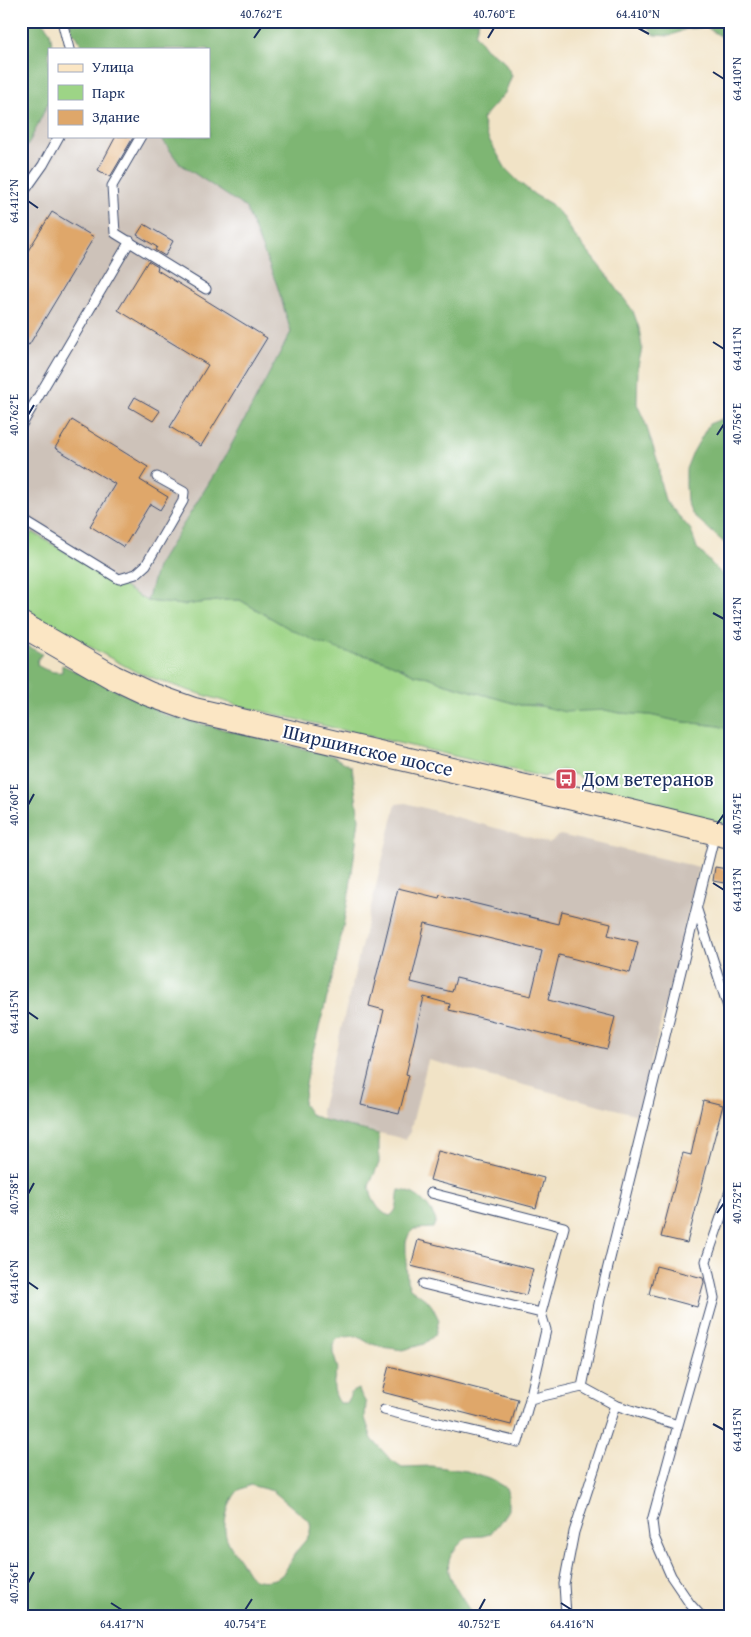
<svg xmlns="http://www.w3.org/2000/svg" width="751" height="1637" font-family="'Gentium Book Plus',serif">
<style>
.industrial{fill:#cdc2b9}
.green{fill:#9dd486;stroke:#5c8272}
.forest{fill:#7eb673;stroke:#4c7268;fill-rule:evenodd}
.building{fill:#dfa76a;fill-rule:evenodd}
.lines{fill:none;stroke-linecap:round;stroke-linejoin:round}
.service-casing{stroke:#3b4a6e;stroke-width:11}
.secondary-casing{stroke:#3b4a6e;stroke-width:26}
.service{stroke:#fff;stroke-width:9}
.secondary{stroke:#fbe6c4;stroke-width:24}
.ticks{fill:none;stroke:#1b2f5e;stroke-width:2}
.labels{text-anchor:middle;stroke-width:4;stroke-linejoin:round;paint-order:stroke}
.street-label{font-size:20px;fill:#1b2f5e;stroke:#fff}
.poi-label{font-size:20px;fill:#1b2f5e;stroke:#fff;text-anchor:start}
.neatline{fill:none;stroke:#1b2f5e;stroke-width:2}
.ticks-label{font-size:12px;text-anchor:middle;fill:#1b2f5e}
</style>
<rect width="100%" height="100%" fill="#fff"/>
<filter id="ink" filterUnits="userSpaceOnUse"><feTurbulence type="fractalNoise" baseFrequency=".02" numOctaves="2"/><feDisplacementMap in="SourceGraphic" scale="10" xChannelSelector="R" yChannelSelector="G"/><feConvolveMatrix kernelMatrix="1 2 1 2 8 2 1 2 1" color-interpolation-filters="sRGB"/></filter>
<filter id="wash" filterUnits="userSpaceOnUse"><feTurbulence type="fractalNoise" baseFrequency=".0096" numOctaves="4" result="noise"/><feDisplacementMap in="SourceGraphic" scale="20" xChannelSelector="R" yChannelSelector="G"/><feGaussianBlur stdDeviation="1.12" result="paint"/><feColorMatrix in="noise" values="0 0 0 0 0 0 0 0 0 0 0 0 0 0 0 0 0 1.4 0 .05"/><feComposite in="paint" operator="in"/></filter>
<g filter="url(#wash)">
<rect width="100%" height="100%" fill="#f1e3c6"/>
<!-- industrial -->
<path class="industrial" d="M49 101V136H160L179 163 246 208 277 285 291 332 225 457 157 567 147 601 21 526V153L28 145Z
M406 803 549 843 560 835 699 867 638 1115 428 1060 410 1132 405 1139 324 1120 321 1111 396 804Z"/>
<!-- green -->
<path class="green" d="M32 532 147 601 183 605 225 600H240L290 629 332 646 388 662 415 675 429 677 443 683 520 705 605 710 620 713 650 715 677 721 719 726 730 730V826L620 797 597 787 576 775 562 770 554 772 544 777 240 706 187 690 136 672 21 609V548Z"/>
<!-- forest -->
<path class="forest" d="M21 21H42L50 32 53 49H49V101L28 145 21 153Z
M70 21H479L475 34 486 49 502 59 512 75 505 93 482 119 487 136 506 169 520 183 535 195 551 204 564 218 574 235 609 278 633 311 639 328 642 348 638 366 637 404 645 422 658 462 660 481 665 500 691 530 697 548 730 583V730L719 726 677 721 650 715 620 713 605 710 565 712 537 705H520L443 683 429 677 415 675 402 668 374 657 347 652 317 642 290 629 240 600H225L183 605 147 601 157 567 225 457 291 332 277 285 246 208 179 163 160 136H209V49H84L76 35 71 31Z
M644 21H730V42L706 27 686 29 670 36 654 35Z
M727 417H730V548L692 514 687 501 686 485V469L692 454 709 424Z
M21 642 42 654 38 659 37 665C45 670 52 673 62 672V665L148 705 165 715 333 756 352 767 359 819 349 895 336 963 309 1066 303 1104 310 1114 324 1120 379 1134V1163L369 1186C372 1198 377 1212 390 1216 400 1209 396 1200 399 1190 416 1191 430 1205 436 1221L433 1228 414 1229 409 1234 406 1242V1259L407 1281 410 1288 428 1301 432 1306 439 1320 435 1335 424 1344 403 1350 382 1347 369 1343 357 1336 344 1337 337 1339 333 1345V1353L338 1369C332 1380 332 1392 340 1403H346L352 1392 358 1389 366 1403 365 1418 372 1439 389 1458 396 1463 402 1467 431 1466 467 1471 494 1481 506 1488 508 1494V1510L500 1522 490 1534 483 1536 467 1537C462 1542 457 1546 453 1552 438 1574 464 1596 472 1616H21ZM250 1485 273 1491 310 1522C313 1538 301 1543 294 1555 290 1561 286 1573 279 1577 272 1581 259 1582 253 1578 248 1575 245 1568 242 1563 236 1554 229 1546 226 1536 222 1524 229 1499 239 1490 242 1488 247 1487 250 1485Z"/>
<g id="blocks">
<!-- building -->
<path class="building" d="M116 136H134L110 177 98 170Z
M52 212 94 237 29 345 21 341V262Z
M144 224 173 241 165 256 155 250 157 247 137 235Z
M148 261 158 267 157 270 267 338 201 446 170 427 208 365 118 310Z
M135 397 160 411 153 421 129 407Z
M72 420 148 467 140 480 168 497 160 510 150 504 124 547 90 526 115 484 55 448Z
M715 867 727 869 724 883 713 881Z
M398 888 439 898 440 895 559 924 562 911 611 923 608 935 638 942 630 973 559 955 548 1000 615 1017 607 1049 449 1010 450 1004 424 997 406 1074 409 1075 399 1114 361 1105 384 1010 369 1006ZM425 923 542 951 531 996 456 978 452 992 411 982Z
M703 1100 723 1105 687 1243 661 1237 683 1153 691 1155Z
M438 1151 544 1178 536 1208 430 1180Z
M418 1240 533 1269 526 1295 411 1266Z
M656 1266 703 1278 704 1282 697 1307 649 1294Z
M389 1366 518 1399 511 1425 382 1392Z"/>
</g>
</g>
<g filter="url(#ink)">
<use href="#blocks" fill-opacity="0" stroke="#3b4a6e" stroke-width="1"/>
<g class="lines">
<!-- service casing -->
<g class="service-casing">
<path id="service" d="M62 21 69 49
M141 136 112 186 115 233 206 289
M21 196 43 165 59 136
M21 426 130 241
M21 519 119 579 136 574 146 565 183 501 184 492 157 477
M697 910 730 1013
M431 1193 564 1227 541 1313 546 1330 530 1399
M423 1284 541 1313
M615 1405 678 1425 652 1521 654 1537 671 1576 690 1604 701 1616
M384 1410 518 1442 530 1399 582 1387
M678 1425 714 1298 706 1261 730 1191
M566 1616 564 1584 574 1532 615 1405 582 1387 600 1299 715 833"/>
</g>
<!-- secondary casing -->
<g class="secondary-casing">
<path id="secondary" d="M21 624 113 677 149 694 194 710 573 798 730 836"/>
</g>
<!-- service -->
<use href="#service" class="service"/>
<!-- secondary -->
<use href="#secondary" class="secondary"/>
</g>
</g>
<!-- ticks -->
<path class="ticks" d="M638 28 649 34M254 38 261 28M488 38 494 28M713 72 724 79M28 201 38 208M713 342 724 349M28 415 34 405M717 435 724 424M713 613 724 619M28 805 34 794M717 824 724 814M713 883 724 890M28 1012 38 1019M28 1194 34 1183M717 1213 724 1203M28 1282 38 1289M713 1424 724 1430M28 1583 34 1572M111 1603 122 1610M561 1603 572 1610M245 1610 252 1599M479 1610 485 1599"/>
<!-- icons -->
<defs>
<g id="bus-square" transform="scale(1.125)"><rect x="-9" y="-9" width="18" height="18" rx="4" fill="#d1495b" stroke="#fff"/><path d="M-5-6H5V4H4V6H2V4H-2V6H-4V4H-5ZM-3.5-4V0h7V-4ZM-3.5 1.2v1.5H-2V1.2ZM2 1.2v1.5H3.5V1.2Z" fill="#fff"/></g>
</defs>
<g fill-rule="evenodd">
<use href="#bus-square" x="566" y="779"/>
</g>
<g class="labels">
<!-- street labels -->
<g class="street-label">
<text transform="translate(368 750) rotate(13)" y="7">Ширшинское шоссе</text>
</g>
<!-- poi labels -->
<g class="poi-label">
<text x="582" y="786">Дом ветеранов</text>
</g>
</g>
<!-- margin -->
<rect width="751" height="1637" fill="none" stroke="#fff" stroke-width="55"/>
<!-- legend -->
<rect x="48" y="48" width="162" height="90" fill="#ffffff" stroke="#a4acbf"/>
<rect x="58" y="64" width="25" height="8" fill="#fbe6c4" stroke="#a4acbf"/>
<text x="92" y="72" font-size="15" fill="#1b2f5e">Улица</text>
<rect x="58" y="85" width="25" height="15" fill="#9dd486" stroke="#a4acbf"/>
<text x="92" y="98" font-size="15" fill="#1b2f5e">Парк</text>
<rect x="58" y="110" width="25" height="15" fill="#dfa76a" stroke="#a4acbf"/>
<text x="92" y="122" font-size="15" fill="#1b2f5e">Здание</text>
<rect x="28" y="28" width="696" height="1582" class="neatline"/>
<g class="ticks-label">
<text x="261" y="18">40.762°E</text>
<text x="494" y="18">40.760°E</text>
<text x="638" y="18">64.410°N</text>
<text transform="translate(737 79) rotate(-90)" y="4">64.410°N</text>
<text transform="translate(14 201) rotate(-90)" y="4">64.412°N</text>
<text transform="translate(737 349) rotate(-90)" y="4">64.411°N</text>
<text transform="translate(14 415) rotate(-90)" y="4">40.762°E</text>
<text transform="translate(737 424) rotate(-90)" y="4">40.756°E</text>
<text transform="translate(737 619) rotate(-90)" y="4">64.412°N</text>
<text transform="translate(14 805) rotate(-90)" y="4">40.760°E</text>
<text transform="translate(737 814) rotate(-90)" y="4">40.754°E</text>
<text transform="translate(737 890) rotate(-90)" y="4">64.413°N</text>
<text transform="translate(14 1012) rotate(-90)" y="4">64.415°N</text>
<text transform="translate(14 1194) rotate(-90)" y="4">40.758°E</text>
<text transform="translate(737 1203) rotate(-90)" y="4">40.752°E</text>
<text transform="translate(14 1282) rotate(-90)" y="4">64.416°N</text>
<text transform="translate(737 1430) rotate(-90)" y="4">64.415°N</text>
<text transform="translate(14 1583) rotate(-90)" y="4">40.756°E</text>
<text x="122" y="1628">64.417°N</text>
<text x="245" y="1628">40.754°E</text>
<text x="479" y="1628">40.752°E</text>
<text x="572" y="1628">64.416°N</text>
</g>
</svg>
